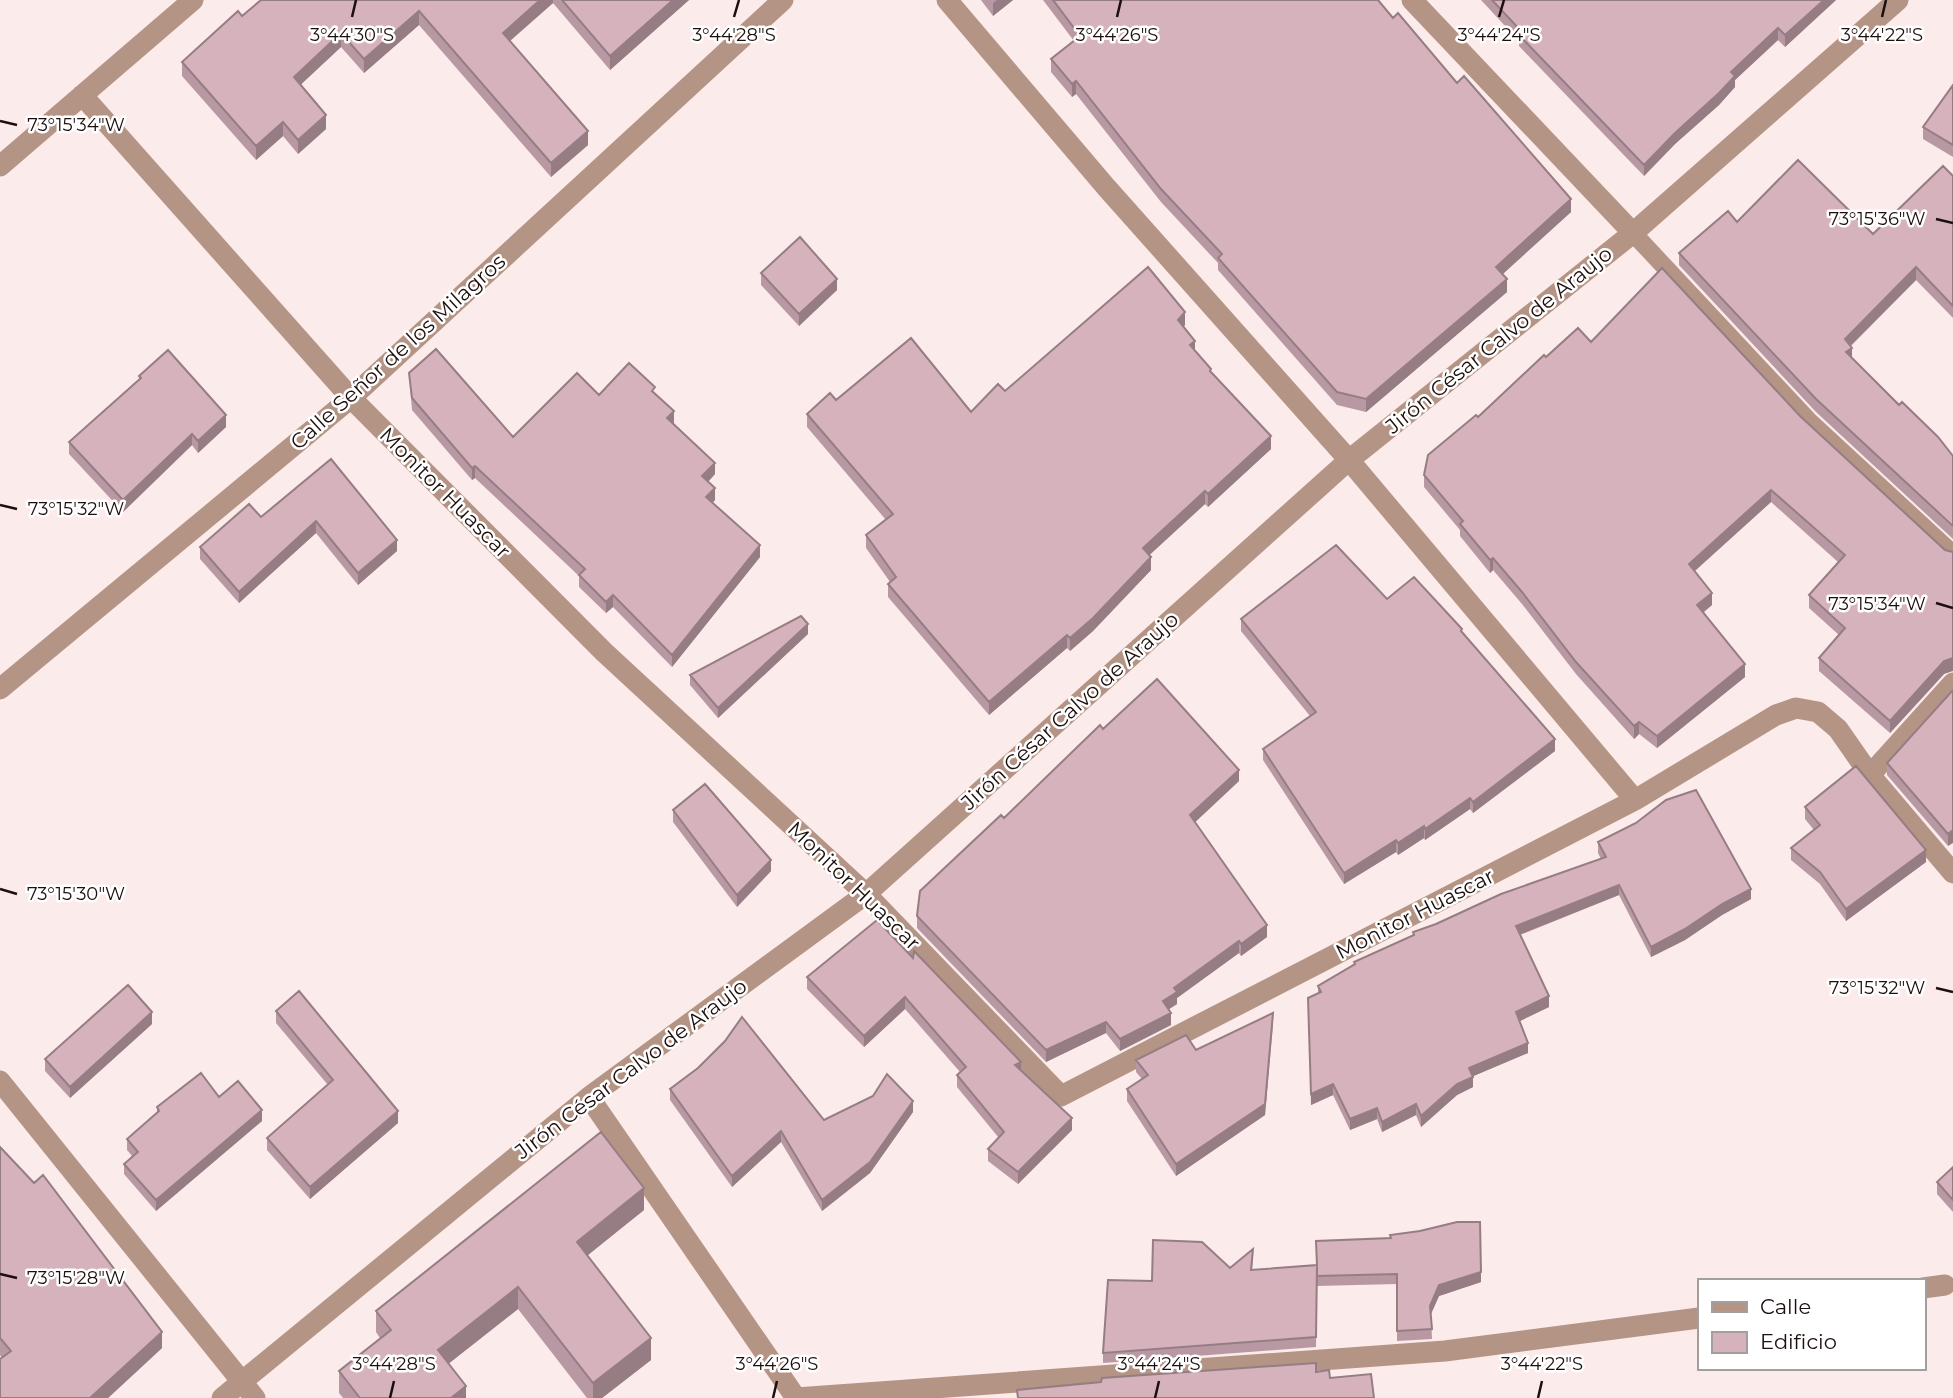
<svg xmlns="http://www.w3.org/2000/svg" width="1953" height="1398" font-family="Montserrat,sans-serif">
<style>
.lines{fill:none;stroke-linecap:round;stroke-linejoin:round}
.lane{stroke:#b49484;stroke-width:18}
.street{stroke:#b49484;stroke-width:21}
.wall{fill:#b899a3}
.shaded-wall{fill:#967d84}
.building{fill:#d6b2bd;stroke:#967d84;stroke-width:2}
.ticks{fill:none;stroke:#1c0f0e;stroke-width:2.5}
.labels{text-anchor:middle;stroke-width:5;stroke-linejoin:round;paint-order:stroke}
.street-label{font-size:21px;fill:#1c0f0e;stroke:#fff}
.ticks-label{font-size:18px;text-anchor:middle;fill:#1c0f0e;stroke:#fff;stroke-width:5;stroke-linejoin:round;paint-order:stroke}
</style>
<rect width="100%" height="100%" fill="#fbebea"/>
<g class="lines">
<!-- lane -->
<path class="lane" d="M1633 233 1808 420 1953 554"/>
<!-- street -->
<path class="street" d="M947 0 1106 187 1349 460 1635 800
M1412 0 1633 233
M82 95 351 398 604 652 866 894 1061 1096 1635 800 1776 715 1796 708 1818 712 1838 729 1870 775 1953 873
M0 166 193 0
M0 689 351 398 783 0
M1870 775 1953 683
M0 1081 255 1398
M589 1097 796 1398
M1923 1288 1945 1285
M222 1398 589 1097 866 894 1349 460 1633 233 1898 0
M796 1398 1445 1351 1699 1318"/>
</g>
<!-- wall -->
<path class="wall" d="M261 0H689L610 70 553 3 510 41 588 145 551 177 419 25 364 73 341 47 300 85 326 129 298 154 283 136 256 160 182 76V62L242 16Z
M981 0H1013L993 16Z
M1043 0H1378L1393 18 1457 83 1571 212 1503 274 1507 292 1366 412 1337 405 1218 270V263L1161 202 1076 94 1072 97 1051 72V59L1074 41Z
M1481 0H1836L1785 47 1778 40 1735 80V87L1719 105 1675 144 1644 176 1519 46V41Z
M1953 85V157L1923 139V127Z
M1953 176V318L1916 280 1851 346 1852 358 1953 456V539L1816 412 1679 265V253L1737 222 1873 234Z
M761 273 837 290 799 326 761 285Z
M1185 325 1183 327 1195 351 1271 449 1208 507 1205 504 1149 555 1151 570 1093 631 1070 651 1067 648 989 715 888 597V584L890 582 866 548V535L886 520 807 427V414L836 400 971 412 1005 391Z
M1591 342 1800 416 1945 550 1944 674 1890 733 1819 671V658L1839 635 1809 608V595L1838 562 1771 502 1695 571 1712 605 1704 612 1745 677 1657 748 1639 734 1634 739 1576 674 1522 604 1493 570 1490 573 1460 536V530L1424 487V475L1478 417 1546 357Z
M409 373 513 437 599 395 655 394 674 423H673L715 474 708 482 715 500 712 503 760 557 672 667 613 607 606 613 579 587V576L475 478 472 480 412 410Z
M139 376 226 427 198 453 192 445 123 512 69 454V442L139 379Z
M331 459 397 551 358 585 316 533 239 603 200 559V547L261 517Z
M1387 599 1462 633 1555 751 1473 813 1470 809 1425 840 1424 838 1398 855 1396 852 1344 884 1263 760V749L1310 716 1241 631V619Z
M808 634 718 718 690 685V675Z
M1953 690 1948 846 1887 775V763Z
M1103 729 1239 781 1195 822 1267 937 1241 956 1239 953 1177 998V1004L1169 1009 1171 1025 1120 1051 1106 1033 1046 1062 917 928V916L1004 818Z
M1805 807 1926 862 1846 921 1820 884 1791 860V848L1814 830 1805 819Z
M673 810 771 871 737 907 673 822Z
M1598 842 1751 899 1722 915 1685 940 1651 957 1619 895 1520 935 1549 1007 1519 1021 1528 1053 1473 1076V1087L1457 1095 1421 1127 1416 1115 1382 1132 1377 1119 1350 1130 1333 1095 1311 1105 1308 998 1318 993V986L1354 965V962L1413 936V932L1436 924 1601 859 1598 853Z
M877 920 1021 1070 1072 1130 1018 1184 988 1161V1149L999 1138 957 1087V1075L960 1072 905 1009 864 1047 807 989V977Z
M276 1011 398 1123 310 1199 267 1150V1138L328 1085 276 1023Z
M152 1024 70 1098 45 1071V1059Z
M1273 1025 1265 1115 1176 1176 1127 1101V1089L1142 1079 1136 1072V1060L1196 1050Z
M670 1089 824 1120 913 1112 870 1173 822 1211 781 1142 732 1187 670 1100Z
M219 1097 262 1121 156 1211 124 1174V1164L132 1156 127 1150V1139L157 1113V1107Z
M0 1147 162 1348 108 1398H0L2 1358 0 1355Z
M1953 1167V1212L1937 1194V1182Z
M644 1210 587 1255 651 1360 602 1398H587L518 1309 448 1364 466 1398H343L339 1393V1371L380 1338 376 1332V1311Z
M1253 1259 1252 1270 1316 1265 1481 1282 1439 1296 1431 1314 1432 1339 1397 1341V1284L1317 1286V1275L1316 1347 1103 1363V1353L1152 1281 1230 1268Z"/>
<!-- shaded-wall -->
<path class="shaded-wall" d="M540 0H553V3L503 47V33Z
M673 0H689L610 70V56Z
M997 0H1013L993 16V3Z
M1824 0H1836L1785 47V35Z
M419 11V25L364 73V59Z
M1778 28V40L1735 80V87L1719 105 1675 144 1644 176V165L1731 72Z
M341 33V47L294 91V77Z
M1076 81V94L1072 97V84Z
M326 115V129L298 154V140Z
M283 122V136L256 160V146Z
M588 131V145L551 177V163Z
M1571 199V212L1496 280V267Z
M1916 267V280L1845 351V339Z
M837 279V290L799 326V314Z
M1507 279V292L1366 412V399Z
M1185 312V325L1178 333V320Z
M1195 341V354L1190 345Z
M1852 348V360L1846 352Z
M674 411V423L667 430V418Z
M226 415V427L198 453V441Z
M192 434V445L123 512V500Z
M1271 436V449L1208 507V494Z
M715 463V474L702 488V476Z
M475 466V478L472 480V468Z
M715 488V500L706 509V497Z
M1771 490V502L1689 576V564Z
M1205 491V504L1143 561V548Z
M316 521V533L239 603V592Z
M397 540V551L358 585V573Z
M760 545V557L672 667V655Z
M1151 557V570L1093 631 1070 651V638Z
M1493 558V570L1490 573V560Z
M1712 593V605L1697 617V605Z
M613 595V607L606 613V602Z
M808 624V634L718 718V708Z
M1067 635V648L989 715V702Z
M1953 658V671L1944 674 1890 733V721L1944 661Z
M1745 664V677L1657 748V736Z
M1639 722V734L1634 739V726Z
M1555 739V751L1473 813V802Z
M1239 770V781L1190 827V815Z
M1470 798V809L1425 840V829Z
M1424 826V838L1398 855V843Z
M1953 830V843L1948 846V834Z
M1396 840V852L1344 884V873Z
M1926 850V862L1846 921V909Z
M771 860V871L737 907V895Z
M1619 885V895L1516 936V926Z
M1751 889V899L1722 915 1685 940 1651 957V947L1722 904Z
M1267 925V937L1241 956V944Z
M1239 941V953L1177 998V1004L1163 1013V1001L1174 988Z
M1549 996V1007L1516 1023V1012Z
M905 997V1009L864 1047V1036Z
M152 1012V1024L70 1098V1087Z
M1171 1013V1025L1120 1051V1039Z
M1273 1013 1265 1115 1176 1176V1164Z
M1106 1022V1033L1046 1062V1050Z
M1528 1043V1053L1469 1078V1068Z
M1021 1062V1074L1015 1065Z
M1473 1077V1087L1457 1095 1421 1127V1116L1457 1084Z
M1333 1084V1095L1311 1105V1094Z
M913 1101V1112L870 1173 822 1211V1200Z
M1416 1104V1115L1382 1132V1122Z
M1377 1108V1119L1350 1130V1119Z
M262 1110V1121L156 1211V1200Z
M398 1111V1123L310 1199V1187Z
M1072 1118V1130L1018 1184V1172Z
M781 1131V1142L732 1187V1176Z
M644 1188V1210L577 1264V1242Z
M1481 1272V1282L1439 1296 1430 1316V1306L1439 1285Z
M518 1287V1309L438 1372V1350Z
M162 1332V1348L108 1398H90Z
M651 1338V1360L602 1398H593V1383Z
M466 1386V1398H451Z"/>
<!-- building -->
<path class="building" d="M261 0H540L503 33 588 131 551 163 419 11 364 59 341 33 294 77 326 115 298 140 283 122 256 146 182 62 238 11 242 16Z
M562 0H673L610 56Z
M1053 0H1378L1393 18 1398 13 1457 83 1464 76 1571 199 1496 267 1507 279 1366 399 1337 392 1218 258 1222 254 1161 189 1076 81 1072 84 1051 59 1080 36Z
M1492 0H1824L1785 35 1778 28 1731 72 1735 76 1719 93 1675 133 1644 165 1519 35 1522 32Z
M1953 85V145L1923 127Z
M1798 160 1873 234 1943 166 1953 176V306L1916 267 1845 339 1852 348 1846 352 1899 405 1902 402 1938 437 1953 456V526L1816 399 1679 253 1728 211 1737 222Z
M800 237 837 279 799 314 761 273Z
M1148 267 1185 312 1178 320 1195 341 1190 345 1211 369 1210 371 1271 436 1208 494 1205 491 1143 548 1151 557 1093 618 1070 638 1067 635 989 702 888 584 896 577 866 535 893 514 807 414 830 393 836 400 911 338 971 412 998 384 1005 391Z
M1662 268 1800 416 1945 550 1953 552V658L1944 661 1890 721 1819 658 1845 628 1809 595 1845 555 1771 490 1689 564 1712 593 1697 605 1745 664 1657 736 1639 722 1634 726 1576 662 1522 592 1493 558 1490 560 1460 524 1463 521 1424 475 1428 455 1476 415 1478 417 1544 355 1546 357 1578 328 1591 342Z
M436 349 513 437 577 373 599 395 629 363 655 387 652 391 674 411 667 418 715 463 702 476 715 488 706 497 760 545 672 655 613 595 606 602 579 575 585 569 475 466 472 468 412 398 409 373Z
M168 350 226 415 198 441 192 434 123 500 69 442 141 378 139 376Z
M331 459 397 540 358 573 316 521 239 592 200 547 249 504 261 517Z
M1336 545 1387 599 1414 577 1462 629 1461 631 1555 739 1473 802 1470 798 1425 829 1424 826 1398 843 1396 840 1344 873 1263 749 1316 712 1241 619Z
M801 616 808 624 718 708 690 675Z
M1157 679 1239 770 1190 815 1267 925 1241 944 1239 941 1174 988 1177 992 1163 1001 1171 1013 1120 1039 1106 1022 1046 1050 917 916 920 891 1001 815 1004 818 1100 725 1103 729Z
M1953 690V830L1948 834 1887 763Z
M1856 766 1926 850 1846 909 1820 872 1791 848 1820 825 1805 807Z
M705 784 771 860 737 895 673 810Z
M1696 790 1751 889 1722 904 1685 929 1651 947 1619 885 1516 926 1549 996 1516 1012 1528 1043 1469 1068 1473 1077 1457 1084 1421 1116 1416 1104 1382 1122 1377 1108 1350 1119 1333 1084 1311 1094 1308 998 1321 992 1318 986 1355 964 1354 962 1414 935 1413 932 1436 924 1501 894 1606 857 1598 842 1636 823 1666 800Z
M877 920 913 958 914 951 1021 1062 1015 1065 1072 1118 1018 1172 988 1149 1004 1132 957 1075 966 1067 905 997 864 1036 807 977Z
M128 985 152 1012 70 1087 45 1059Z
M299 991 398 1111 310 1187 267 1138 333 1080 276 1011Z
M1273 1013 1265 1104 1176 1164 1127 1089 1148 1075 1136 1060 1186 1035 1196 1050Z
M742 1017 824 1120 873 1096 887 1074 913 1101 870 1162 822 1200 781 1131 732 1176 670 1089 698 1068 725 1041Z
M201 1073 219 1097 238 1081 262 1110 156 1200 124 1164 138 1152 127 1139 159 1111 157 1107Z
M601 1132 644 1188 577 1242 651 1338 593 1383 518 1287 438 1350 466 1386 451 1398H360L339 1371 391 1330 376 1311Z
M0 1147 34 1183 43 1175 162 1332 90 1398H0V1359L11 1351 0 1338Z
M1953 1167V1200L1937 1182Z
M1457 1222H1480L1481 1272 1439 1285 1430 1306 1432 1329 1397 1331V1274L1317 1276V1265L1316 1337 1103 1353 1108 1280 1152 1281 1153 1240 1202 1242 1230 1268 1253 1249 1251 1270 1317 1265 1316 1241 1391 1238 1390 1235 1420 1231Z
M1316 1363V1372L1329 1370 1330 1378 1371 1374 1374 1398H1018L1017 1390 1101 1382 1102 1378Z"/>
<!-- ticks -->
<path class="ticks" d="M352 17 356 0M734 17 739 0M1117 17 1121 0M1499 17 1504 0M1882 17 1886 0M0 121 17 125M1936 219 1953 223M0 505 17 509M1936 603 1953 608M0 889 17 894M1936 988 1953 992M0 1274 17 1278M390 1398 394 1381M773 1398 777 1381M1155 1398 1159 1381M1538 1398 1542 1381"/>
<g class="labels">
<!-- street labels -->
<g class="street-label">
<text transform="translate(1499 340) rotate(-39)" y="7">Jirón César Calvo de Araujo</text>
<text transform="translate(398 352) rotate(-42)" y="7">Calle Señor de los Milagros</text>
<text transform="translate(445 493) rotate(45)" y="7">Monitor Huascar</text>
<text transform="translate(1070 711) rotate(-42)" y="7">Jirón César Calvo de Araujo</text>
<text transform="translate(854 886) rotate(44)" y="7">Monitor Huascar</text>
<text transform="translate(1415 914) rotate(-27)" y="7">Monitor Huascar</text>
<text transform="translate(631 1069) rotate(-37)" y="7">Jirón César Calvo de Araujo</text>
</g>
</g>
<g class="ticks-label">
<text x="352" y="41">3°44'30"S</text>
<text x="734" y="41">3°44'28"S</text>
<text x="1117" y="41">3°44'26"S</text>
<text x="1499" y="41">3°44'24"S</text>
<text x="1882" y="41">3°44'22"S</text>
<text x="76" y="131">73°15'34"W</text>
<text x="1877" y="225">73°15'36"W</text>
<text x="76" y="515">73°15'32"W</text>
<text x="1877" y="610">73°15'34"W</text>
<text x="76" y="900">73°15'30"W</text>
<text x="1877" y="994">73°15'32"W</text>
<text x="76" y="1284">73°15'28"W</text>
<text x="394" y="1370">3°44'28"S</text>
<text x="777" y="1370">3°44'26"S</text>
<text x="1159" y="1370">3°44'24"S</text>
<text x="1542" y="1370">3°44'22"S</text>
</g>
<!-- legend -->
<rect x="1698" y="1279" width="228" height="91" fill="#ffffff" stroke="#a49f9f" stroke-width="2"/>
<rect x="1712" y="1302" width="35" height="10" fill="#b49484" stroke="#a49f9f" stroke-width="2"/>
<text x="1760" y="1314" font-size="21" fill="#1c0f0e">Calle</text>
<rect x="1712" y="1332" width="35" height="21" fill="#d6b2bd" stroke="#a49f9f" stroke-width="2"/>
<text x="1760" y="1349" font-size="21" fill="#1c0f0e">Edificio</text>
</svg>
